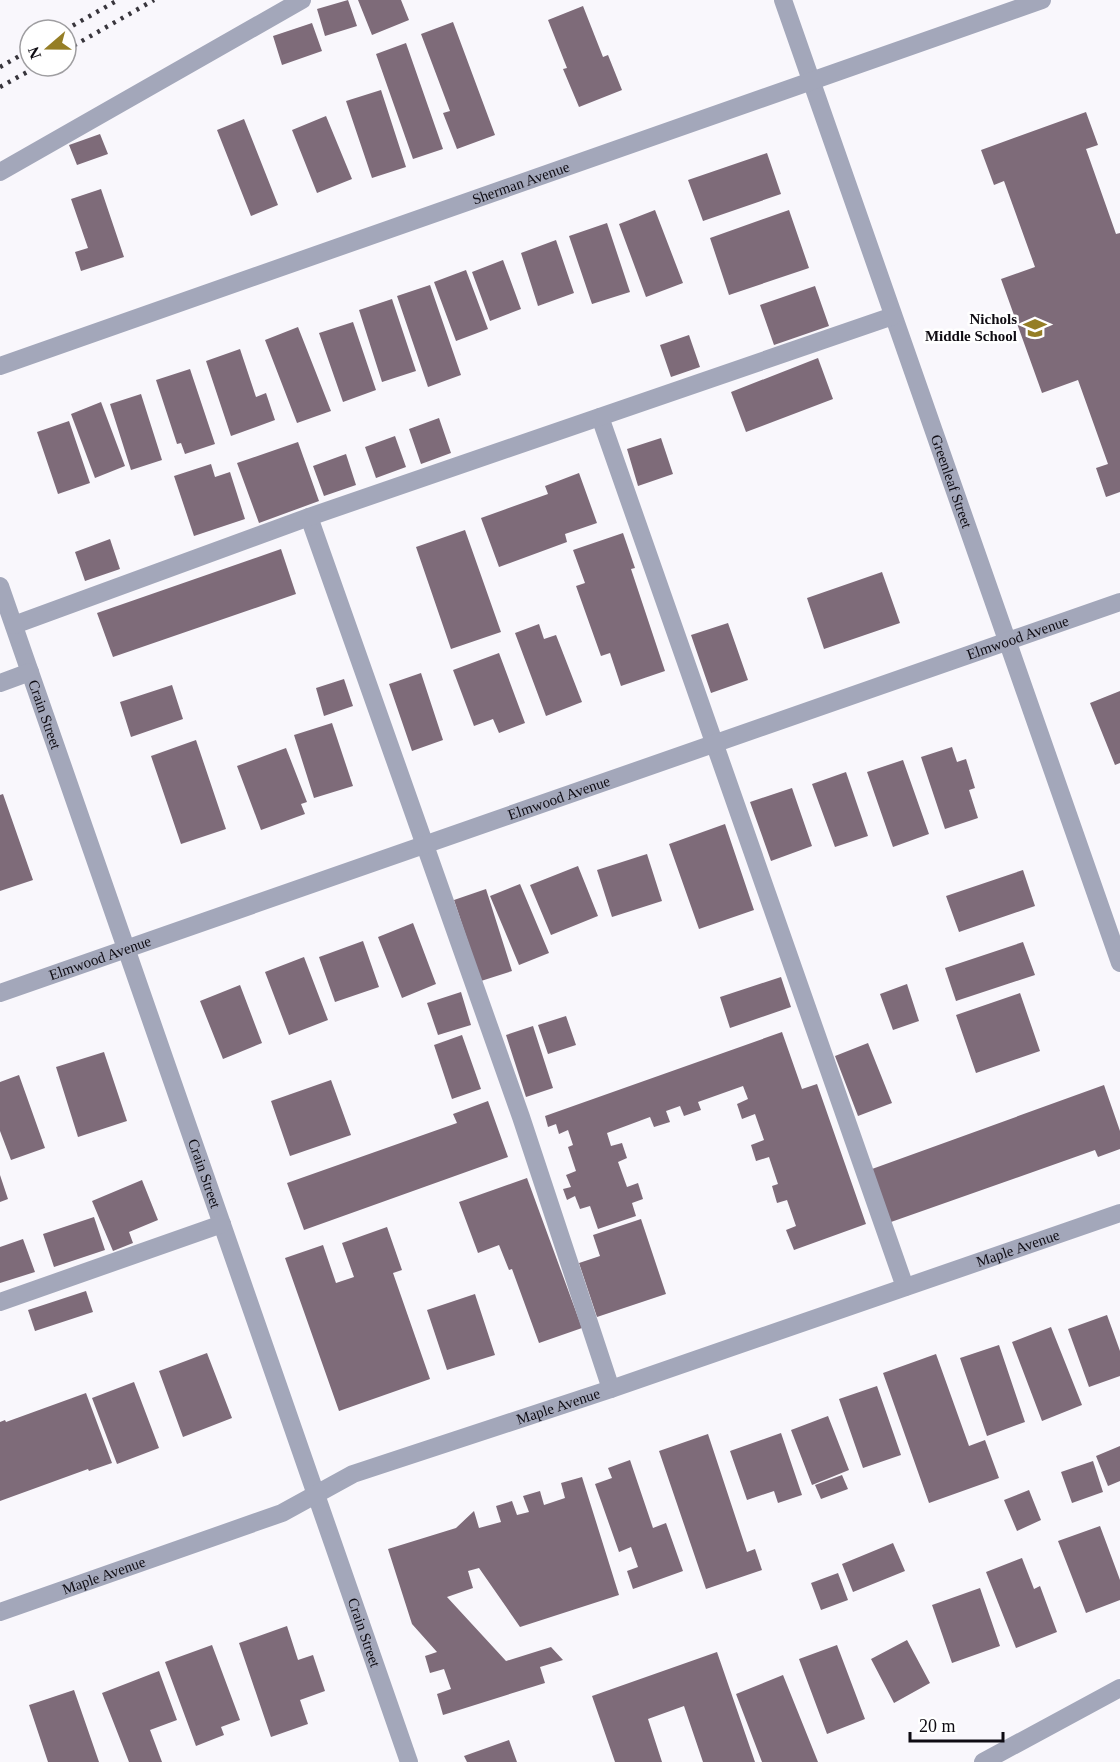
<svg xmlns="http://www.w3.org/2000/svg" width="1120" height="1762" font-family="'Times New Roman',serif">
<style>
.building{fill:#7e6b79}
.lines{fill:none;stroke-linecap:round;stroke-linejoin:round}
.minor{stroke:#a3a7ba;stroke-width:18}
.rail{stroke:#38353c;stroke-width:4.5;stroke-dasharray:3 6;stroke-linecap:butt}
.labels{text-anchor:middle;stroke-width:5;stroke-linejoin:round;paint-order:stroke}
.street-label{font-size:15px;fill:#0f0c13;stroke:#fff}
.poi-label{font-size:15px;font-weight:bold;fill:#0f0c13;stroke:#fff;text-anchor:end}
</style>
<rect width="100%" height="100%" fill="#f9f7fc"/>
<!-- building -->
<path class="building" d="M348 0 357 26 325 36 317 9Z
M358 0H401L409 20 372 35Z
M583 6 603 57 608 55 622 90 579 107 563 69 567 68 548 20Z
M453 22 495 135 457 149 443 113 450 111 421 34Z
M312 23 322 51 282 65 273 36Z
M406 43 443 149 413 159 376 54Z
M381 90 406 167 372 178 346 101Z
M1086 112 1098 145 1086 149 1116 234 1120 233V492L1106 497 1096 468 1108 464 1078 380 1042 393 1001 279 1035 267 1004 181 994 185 981 150Z
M326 116 352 179 317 193 292 130Z
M244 119 278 205 251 216 217 130Z
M100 134 108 154 77 165 69 145Z
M767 153 781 194 703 221 688 180Z
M101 189 124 257 81 271 75 252 88 248 71 199Z
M655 210 683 283 646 297 619 224Z
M789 210 809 268 729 295 710 238Z
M607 223 630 292 592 304 569 236Z
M556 240 574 293 538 306 521 253Z
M503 260 521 309 490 321 472 272Z
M466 270 488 329 456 341 434 282Z
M430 285 461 375 428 387 397 296Z
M815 286 829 326 774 345 760 305Z
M392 299 416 371 382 382 359 310Z
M353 322 376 390 343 402 319 333Z
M298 327 331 411 297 423 265 340Z
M689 335 700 367 671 377 660 345Z
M240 349 256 397 266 393 275 420 231 436 206 361Z
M818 358 833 399 746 432 731 392Z
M190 369 215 444 185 454 181 443 177 444 156 380Z
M141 394 162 460 131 470 110 404Z
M101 402 125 466 95 478 71 414Z
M439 418 451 453 421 464 409 429Z
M69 421 90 483 58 494 37 432Z
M395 436 406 467 376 478 365 447Z
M661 438 673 474 638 486 627 449Z
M298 442 319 501 259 523 237 463Z
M346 454 356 485 324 496 313 466Z
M211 464 215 477 230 472 245 519 194 536 174 476Z
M579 473 597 523 565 534 567 542 499 567 481 518 548 494 545 486Z
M465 530 501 632 451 649 416 547Z
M623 533 635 568 631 569 665 671 621 686 610 653 601 656 576 586 585 583 573 550Z
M110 539 120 569 85 581 75 552Z
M281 549 296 594 113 657 97 613Z
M882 572 900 623 824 649 807 598Z
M728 623 748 680 711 693 691 635Z
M539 624 544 639 556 635 582 702 546 716 515 633Z
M499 653 525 723 499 733 493 719 474 726 453 670Z
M421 673 443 740 412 751 389 684Z
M344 679 353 706 324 716 316 688Z
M172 685 183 719 131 737 120 702Z
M1120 691V763L1115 765 1090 703Z
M332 723 353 786 314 798 294 735Z
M196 740 226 829 181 844 151 756Z
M952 747 957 762 966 759 975 788 969 790 978 818 945 829 921 757Z
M286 748 307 802 301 804 305 814 261 830 237 766Z
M903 760 929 834 893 847 867 772Z
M846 772 868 836 835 847 812 784Z
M792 788 812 846 771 861 750 802Z
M3 794 33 880 0 891V795Z
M725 824 754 910 699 929 669 844Z
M647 854 662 901 612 917 597 870Z
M578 866 598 916 551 935 530 885Z
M1023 870 1035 906 959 932 946 896Z
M520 884 549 953 519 965 490 896Z
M486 889 512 971 481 981 454 900Z
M413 923 436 984 402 998 378 937Z
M363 941 379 987 335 1002 319 957Z
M1023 942 1035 975 956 1001 945 968Z
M304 957 328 1020 289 1035 265 972Z
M781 977 791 1007 730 1028 720 997Z
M907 984 919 1021 893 1030 880 994Z
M240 985 262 1043 223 1059 200 1001Z
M461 992 471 1025 438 1035 427 1003Z
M1020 993 1040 1051 976 1073 956 1015Z
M566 1016 576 1045 548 1054 538 1025Z
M533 1026 553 1088 526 1097 506 1035Z
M782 1032 802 1089 817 1084 866 1224 794 1250 786 1230 796 1226 787 1200 777 1203 772 1186 778 1184 769 1157 756 1161 751 1145 764 1140 755 1114 742 1119 737 1104 748 1099 743 1086 698 1102 701 1110 684 1116 680 1106 666 1111 670 1122 654 1127 650 1117 607 1133 611 1146 622 1143 627 1158 618 1162 627 1187 638 1183 643 1199 632 1203 636 1216 598 1229 590 1206 580 1209 575 1196 567 1200 563 1189 571 1187 566 1175 576 1171 568 1147 573 1145 568 1130 559 1134 556 1124 548 1127 545 1116Z
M462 1035 481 1089 452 1099 434 1045Z
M868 1043 892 1103 858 1116 835 1056Z
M104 1052 127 1121 78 1137 56 1067Z
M19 1075 45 1148 11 1160 0 1131V1082Z
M331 1080 351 1135 290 1156 271 1101Z
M1104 1085 1120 1131V1149L1098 1157 1095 1150 891 1222 872 1169Z
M488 1101 508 1157 304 1230 287 1183 457 1123 453 1114Z
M0 1175 8 1199 0 1202Z
M527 1178 582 1328 539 1343 512 1269 509 1270 499 1245 478 1253 459 1202Z
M142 1180 158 1220 129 1232 133 1243 113 1251 92 1201Z
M94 1217 105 1250 54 1267 43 1234Z
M641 1219 666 1294 597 1317 579 1263 600 1256 593 1235Z
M387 1227 402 1270 393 1273 430 1379 339 1411 285 1258 323 1245 336 1283 354 1277 342 1243Z
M23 1239 35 1272 0 1283V1247Z
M86 1291 93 1312 35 1331 28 1310Z
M475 1294 495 1355 447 1370 427 1310Z
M1107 1315 1120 1351V1376L1089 1387 1068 1329Z
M1051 1327 1082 1405 1042 1421 1012 1342Z
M999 1345 1025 1422 987 1436 960 1358Z
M207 1353 232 1418 183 1437 159 1371Z
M936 1354 969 1446 985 1440 999 1478 929 1503 883 1373Z
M134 1382 159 1448 117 1464 92 1398Z
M877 1386 901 1455 863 1468 839 1399Z
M86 1393 112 1463 89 1471 88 1469 0 1501V1422L5 1420 6 1422Z
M828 1416 849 1470 812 1485 791 1430Z
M781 1433 802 1495 778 1503 774 1491 747 1500 730 1451Z
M708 1434 747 1552 755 1549 762 1570 706 1589 659 1451Z
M1120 1446V1481L1108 1486 1096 1456Z
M630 1460 653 1528 666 1523 683 1571 633 1589 627 1571 638 1567 631 1547 619 1552 595 1484 612 1478 608 1468Z
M1093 1461 1103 1492 1072 1503 1061 1472Z
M842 1475 848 1489 821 1499 815 1485Z
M582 1477 619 1595 520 1627 479 1568 468 1571 473 1588 447 1597 506 1661 551 1647 563 1660 540 1667 545 1683 443 1715 437 1694 451 1689 444 1669 430 1673 425 1656 437 1652 412 1624 388 1549 456 1528 474 1511 479 1528 501 1522 496 1506 512 1501 517 1515 529 1512 523 1496 540 1491 544 1505 565 1498 561 1483Z
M1029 1490 1041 1520 1017 1531 1004 1500Z
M1100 1526 1120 1580V1600L1086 1613 1058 1541Z
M893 1543 905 1571 853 1592 842 1564Z
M1022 1558 1034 1589 1040 1586 1057 1632 1016 1648 986 1572Z
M838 1573 848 1600 821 1610 811 1583Z
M980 1588 1000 1646 952 1663 932 1605Z
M287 1626 298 1660 313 1655 325 1691 300 1700 308 1724 271 1737 239 1643Z
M907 1640 930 1683 894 1703 871 1659Z
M212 1645 240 1720 221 1727 224 1735 196 1746 165 1662Z
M837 1645 865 1719 827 1734 799 1659Z
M717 1652 755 1762H703L684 1706 648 1719 662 1762H615L592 1696Z
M159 1671 177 1720 150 1730 162 1762H129L102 1693Z
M783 1675 818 1762H762L736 1694Z
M74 1690 99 1762H48L29 1705Z
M509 1740 517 1762H467L464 1756Z"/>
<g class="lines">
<!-- minor -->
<g class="minor">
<path id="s1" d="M783 0 1120 963"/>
<path d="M0 172 302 0"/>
<path id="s2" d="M0 366 1042 0"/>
<path d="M600 417 905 1287"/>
<path d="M309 517 521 1117 611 1389"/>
<path id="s3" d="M0 586 409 1762"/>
<path d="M14 625 309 517 893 316"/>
<path d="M0 683 30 672"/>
<path id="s4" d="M0 993 1120 602"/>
<path d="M0 1302 222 1224"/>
<path id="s5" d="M0 1612 282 1513 353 1474 611 1389 1120 1213"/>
<path d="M983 1762 1120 1688"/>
</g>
<!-- rail -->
<path class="rail" d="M65 30 118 0
M66 50 154 0
M0 67 30 50
M0 87 38 66"/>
</g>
<!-- icons -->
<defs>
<g id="school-bare" transform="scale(1.8)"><path d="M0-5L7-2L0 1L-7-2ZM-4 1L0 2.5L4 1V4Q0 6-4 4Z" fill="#957e26" stroke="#fff" stroke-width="2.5" paint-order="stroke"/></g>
</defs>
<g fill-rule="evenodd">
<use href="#school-bare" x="1035" y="328"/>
</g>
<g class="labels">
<!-- street labels -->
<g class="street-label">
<text dy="5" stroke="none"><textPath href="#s2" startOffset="552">Sherman Avenue</textPath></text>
<text dy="5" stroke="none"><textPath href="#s1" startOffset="510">Greenleaf Street</textPath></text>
<text dy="5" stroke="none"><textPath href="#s4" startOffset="1078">Elmwood Avenue</textPath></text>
<text dy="5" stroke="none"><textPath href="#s3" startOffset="136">Crain Street</textPath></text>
<text dy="5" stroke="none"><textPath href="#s4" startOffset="592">Elmwood Avenue</textPath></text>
<text dy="5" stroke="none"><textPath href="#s4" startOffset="106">Elmwood Avenue</textPath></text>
<text dy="5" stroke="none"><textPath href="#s3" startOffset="622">Crain Street</textPath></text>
<text dy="5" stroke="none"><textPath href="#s5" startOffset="1082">Maple Avenue</textPath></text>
<text dy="5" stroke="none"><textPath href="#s5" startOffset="596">Maple Avenue</textPath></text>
<text dy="5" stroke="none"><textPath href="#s5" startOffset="110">Maple Avenue</textPath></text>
<text dy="5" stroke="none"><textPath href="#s3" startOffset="1108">Crain Street</textPath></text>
</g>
<!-- poi labels -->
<g class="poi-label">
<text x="1017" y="324">Nichols<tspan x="1017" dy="17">Middle School</tspan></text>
</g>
</g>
<!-- north arrow -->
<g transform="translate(48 48) rotate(250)"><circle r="28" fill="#ffffff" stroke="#9f9ea1" stroke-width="1.5"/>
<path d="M0-4.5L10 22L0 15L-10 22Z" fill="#957e26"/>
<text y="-9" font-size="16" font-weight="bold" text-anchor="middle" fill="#0f0c13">N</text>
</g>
<!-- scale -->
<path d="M910 1732v9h93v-9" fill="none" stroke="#0f0c13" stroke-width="3"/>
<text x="919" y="1732" font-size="18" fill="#0f0c13" stroke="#ffffff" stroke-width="4.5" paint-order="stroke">20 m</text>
</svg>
